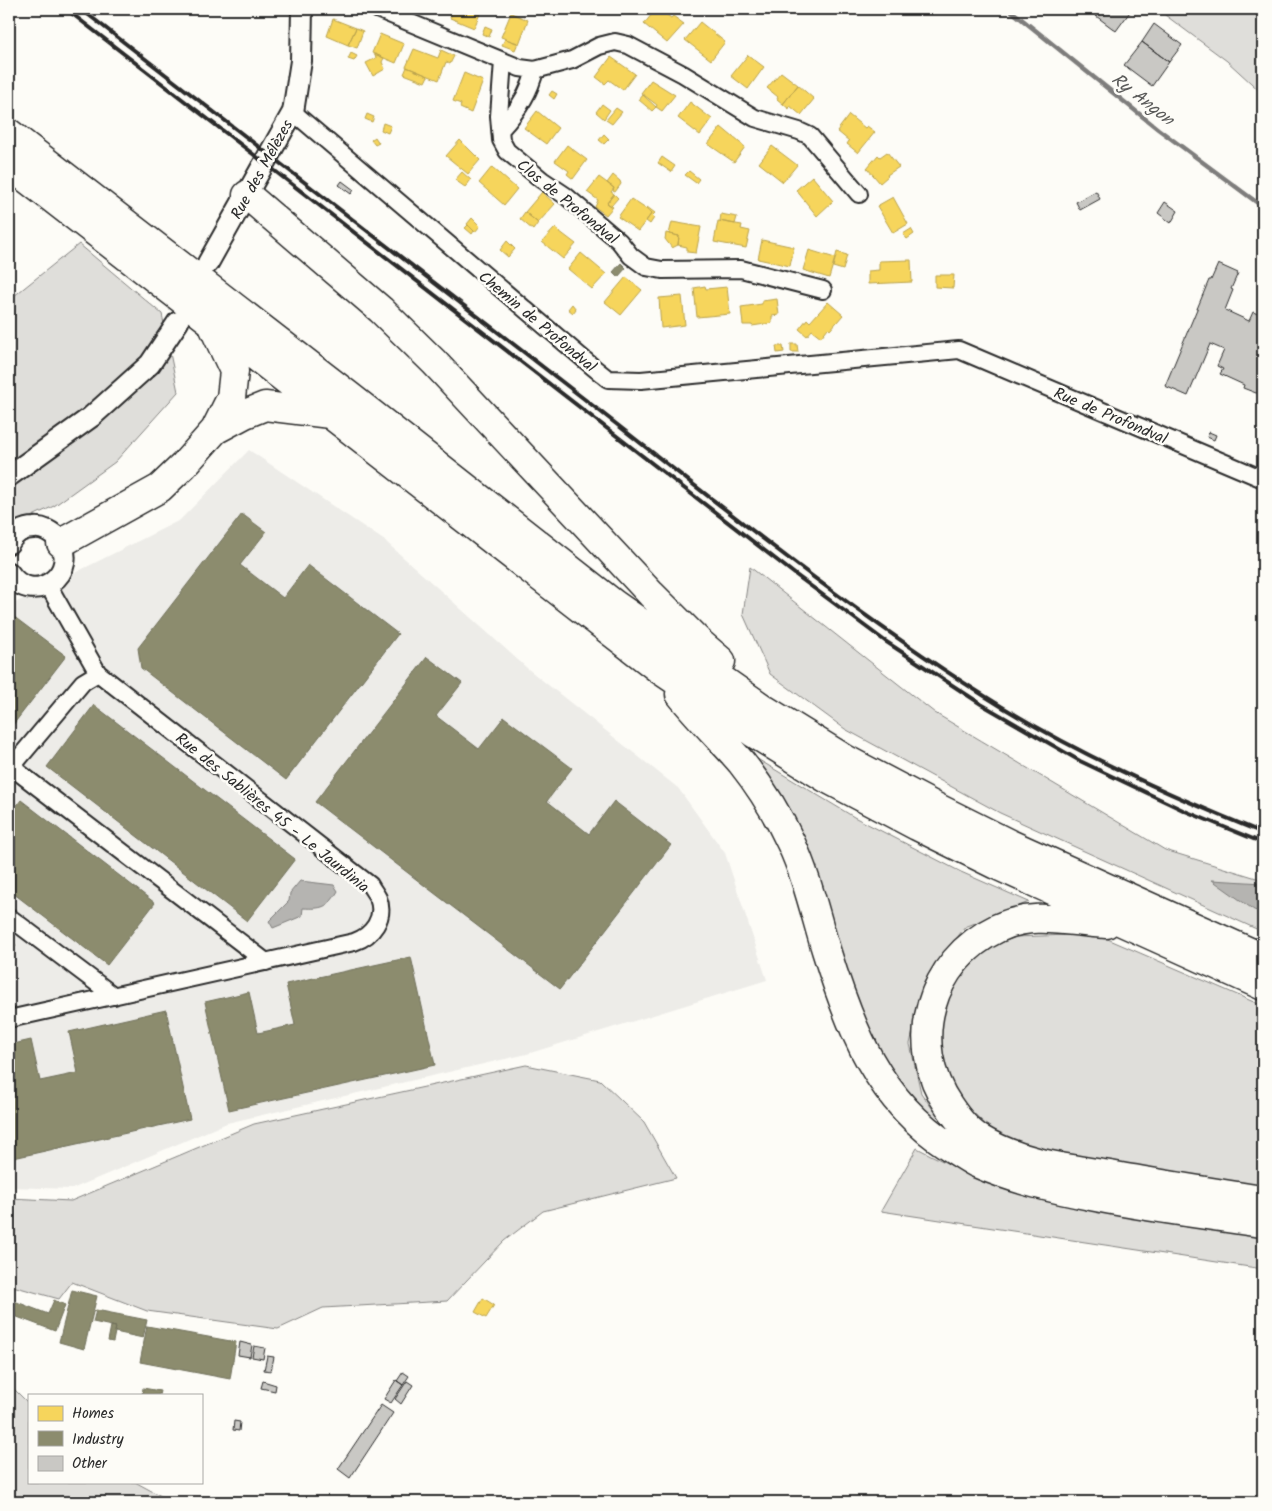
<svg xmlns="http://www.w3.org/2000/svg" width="1272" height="1511" font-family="Kalam,sans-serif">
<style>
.built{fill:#edece8}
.green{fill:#dfdeda;stroke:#858482}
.water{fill:#b5b4b1;stroke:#7e7d7b}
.homes{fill:#f6d55c;stroke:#b9a24d}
.industry{fill:#8c8c6e;stroke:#6f6f5a}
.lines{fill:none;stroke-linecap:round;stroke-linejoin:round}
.stream{stroke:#7e7d7b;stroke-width:4.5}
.building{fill:#c9c8c4;stroke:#2b2b2b}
.minor-casing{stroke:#2b2b2b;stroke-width:20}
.tertiary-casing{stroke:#2b2b2b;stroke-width:24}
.trunk-casing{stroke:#2b2b2b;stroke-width:31}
.minor{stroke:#fdfcf7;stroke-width:16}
.tertiary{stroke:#fdfcf7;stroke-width:20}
.trunk{stroke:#fdfcf7;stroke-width:28}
.rail{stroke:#2b2b2b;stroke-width:4}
.labels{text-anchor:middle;stroke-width:5;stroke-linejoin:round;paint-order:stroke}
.street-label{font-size:16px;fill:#2b2b2b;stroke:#fdfcf7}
.water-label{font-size:18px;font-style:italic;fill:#5b5b5a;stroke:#fdfcf7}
</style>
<rect width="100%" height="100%" fill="#fdfcf7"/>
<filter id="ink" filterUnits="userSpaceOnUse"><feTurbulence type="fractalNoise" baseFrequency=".02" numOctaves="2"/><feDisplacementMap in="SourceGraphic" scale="10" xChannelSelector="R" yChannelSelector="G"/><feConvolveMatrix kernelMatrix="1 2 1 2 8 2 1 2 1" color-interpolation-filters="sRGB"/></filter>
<g filter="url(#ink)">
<!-- built -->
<path class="built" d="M249 450 385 541 528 669 678 788 725 853 767 980 527 1054 227 1123 72 1189 9 1187V606L180 520Z"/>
<!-- green -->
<path class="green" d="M1157 9H1263V94L1227 61Z
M79 244 162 314 178 392 115 462 54 506 20 522 9 530V300Z
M750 567 935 713 1165 850 1263 880V932L1000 813 845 729 770 674 743 614Z
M749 754 854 817 961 872 1029 902 965 927 924 982 910 1044 921 1093 954 1138 906 1094 870 1042Z
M1096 934 1263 1006V1188L1088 1161 1001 1139 962 1102 939 1056 944 998 983 951 1015 937Z
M526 1065 600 1080 644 1122 676 1178 543 1211 504 1241 447 1301 323 1308 278 1329 147 1311 72 1282 59 1299 9 1285V1198L71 1201 254 1124Z
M917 1148 984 1182 1140 1219 1263 1236V1269L881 1211Z
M9 1384 29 1404V1482H135L172 1502H9Z"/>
<!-- water -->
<path class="water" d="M1212 880 1263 883V913L1254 910Z
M300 881 334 885 338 891C328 908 322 909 303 908L302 916 273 928 269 921 289 901 290 893Z"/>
<!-- homes -->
<path class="homes" d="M454 9H482L474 28 450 18Z
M656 9H659L671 18 673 16 684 24 667 43 644 24Z
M511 13 528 20 519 44 501 37Z
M333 19 356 28 348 45 327 36Z
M700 22 725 42 711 60 685 40Z
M485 26 492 29 489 37 482 34Z
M356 28 363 31 357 48 348 45Z
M380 34 404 44 396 63 372 53Z
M505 39 518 43 515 50 502 45Z
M414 49 438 58 441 50 454 56 450 64 446 62 439 80 406 67Z
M351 53 357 56 354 61 348 59Z
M375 54 384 58 382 62 385 69 373 76 366 63 376 58Z
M748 55 764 67 748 89 731 76Z
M611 57 635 74 623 90 609 80 605 84 596 77Z
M407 67 428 76 425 82 404 74Z
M781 72 798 85 783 104 777 99 778 97 767 88Z
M464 73 483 81 471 113 460 108 461 104 453 101Z
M651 80 675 95 662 111 656 107 657 105 641 93Z
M798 85 814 99 801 115 790 106 789 109 783 104Z
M552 91 557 94 554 99 549 95Z
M643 95 656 107 652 111 639 100Z
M690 102 712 119 700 135 678 118Z
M602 104 610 110 604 119 596 112Z
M616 108 622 112 612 124 606 120Z
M537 111 558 128 546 144 524 128Z
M367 114 374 117 372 122 365 119Z
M849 115 865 128 867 126 875 132 858 153 847 144 849 141 837 131Z
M383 123 391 126 388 133 381 130Z
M721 127 745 147 734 162 708 144Z
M604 134 609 139 604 144 599 140Z
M375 137 379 143 375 145 371 140Z
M460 140 480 160 468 174 446 156Z
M567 145 587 160 573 179 567 174 569 171 555 161Z
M772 146 797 165 783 182 759 163Z
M887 152 899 167 887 175 888 176 880 183 867 168 878 155 880 157Z
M662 157 675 166 671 172 658 163Z
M492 167 517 189 504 205 479 183Z
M689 171 699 179 696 183 685 175Z
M462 172 471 180 465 187 455 180Z
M613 175 620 181 621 184 615 192 613 191 614 188 607 183Z
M812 176 833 201 817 216 796 190Z
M599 177 614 188 611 192 614 194 607 203 613 207 606 215 595 207 598 200 587 192Z
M542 192 555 204 538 223 525 212Z
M614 194 618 198 611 206 607 203Z
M893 197 908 224 893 233 877 206Z
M631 199 652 213 638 231 618 217Z
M647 207 655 213 652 216 654 218 650 224 646 221 652 213 646 208Z
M525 212 538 223 533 230 520 219Z
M721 214 737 217 735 224 720 221Z
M472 218 480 226 475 232 467 224Z
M718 221 742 225 741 229 750 231 746 248 714 242Z
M672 222 701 227 696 253 687 252V247L678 245 679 236 669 234Z
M468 225 474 231 472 234 465 228Z
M555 228 576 244 563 259 542 242Z
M911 229 914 234 907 239 903 234Z
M666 233 679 236 678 245 672 248 665 239Z
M762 240 794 247 790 266 758 259Z
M507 241 515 249 508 257 500 250Z
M809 250 835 258 829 278 803 270Z
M837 252 847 255 843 270 833 267Z
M581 253 606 274 592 289 568 269Z
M911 260 912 282 868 284V271L879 270V261Z
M935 275H954L953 288 935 287Z
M626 277 642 290 621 315 605 302Z
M705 286 706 289 727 287 730 314 697 317 694 288Z
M682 296 685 325 661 328 659 298Z
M777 299 779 315 772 316V323L752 326V325H743L741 307 762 304V301Z
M828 302 843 315 830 330 828 328 821 337 812 330 807 336 799 329 807 319 810 322Z
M572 304 576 309 573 313 568 309Z
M791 344H797L798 352H791Z
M776 346H783L784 352 777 353Z
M483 1298 494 1305 486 1318 475 1312Z"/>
<!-- industry -->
<path class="industry" d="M621 263 626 268 618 277 613 272Z
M242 514 266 532 240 565 283 598 308 565 398 634 286 780 141 668 138 648Z
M9 613 66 656 9 730Z
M427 657 462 683 436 716 479 749 504 717 572 768 547 801 589 834 614 801 671 845 560 989 315 802Z
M94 705 295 859 247 921 47 767Z
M21 800 155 903 107 965 9 890V816Z
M9 940 16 945 9 953Z
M411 957 435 1065 229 1110 205 1002 249 992 258 1033 295 1025 286 984Z
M166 1010 190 1119 9 1159V1045L31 1040 40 1081 78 1073 69 1032Z
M72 1290 97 1296 84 1349 59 1342Z
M9 1299 48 1314 54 1300 65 1305 55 1331 9 1314Z
M96 1310 147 1320 143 1338 115 1332 116 1327 93 1322Z
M111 1326 116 1327 113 1342 108 1341Z
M147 1326 236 1342 230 1379 140 1362Z
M143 1388 160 1391 159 1395H142Z"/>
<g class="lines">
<!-- stream -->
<path class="stream" d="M1009 9 1158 129 1263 207"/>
</g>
<!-- building -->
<path class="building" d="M1089 9H1132L1116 31 1088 10Z
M1154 24 1182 45 1169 62 1142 42Z
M1142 42 1169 62 1152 86 1124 65Z
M1263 157V167L1259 164Z
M342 181 354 190 351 194 339 185Z
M1096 191 1100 199 1080 210 1076 202Z
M1165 202 1178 211 1171 223 1158 213Z
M1218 264 1238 273 1231 289 1233 290 1225 310 1249 321 1253 312 1263 316V391L1256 393 1243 388 1244 385 1220 374 1223 369 1217 366 1224 350 1210 344 1188 396 1165 386 1209 280H1211Z
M1209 432 1216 435 1214 440 1207 437Z
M240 1342 252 1345 250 1357 238 1355Z
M254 1346 265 1348 263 1359 252 1357Z
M267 1356 274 1357 271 1371 264 1370Z
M403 1372 409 1376 403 1385 397 1381Z
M396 1380 403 1385 391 1403 384 1399Z
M263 1381 276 1385 275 1391 261 1388Z
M407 1381 413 1385 401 1404 395 1399Z
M381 1405 393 1413 350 1478 338 1469Z
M234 1421 240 1422 239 1431 233 1430Z"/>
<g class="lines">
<!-- minor casing -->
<g class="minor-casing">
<path id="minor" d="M377 9 520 68 535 70 572 60 599 46 615 42 628 45 683 74 755 118 799 131 810 136 859 194
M503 61 499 116 501 140 507 151 542 180 566 196 619 241 631 256 646 267 662 270 741 269 823 290
M293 112 593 367 608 379 641 380 959 350 1263 479
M501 129C516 113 530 92 535 70
M9 765 266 962
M9 770 83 682 98 673
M9 917 114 996
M9 1019 354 942C372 936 386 918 378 898 376 894 372 889 370 885L98 673 52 592 50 584"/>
</g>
<!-- tertiary casing -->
<g class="tertiary-casing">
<path id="tertiary" d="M208 263 293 112 301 61 302 9
M9 476 91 417 150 364 178 322
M9 543C14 533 24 528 34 528 43 527 52 532 57 538 84 572 32 609 9 573"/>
</g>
<!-- trunk casing -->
<g class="trunk-casing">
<path id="trunk" d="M9 133 348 395 614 604 764 709 845 759 934 806 1010 844 1263 958
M9 165 660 670 752 732 826 778 917 826 996 865 1263 986
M247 195 381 310 434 362 651 594 700 643 721 661
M215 430 245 414 265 406 330 414
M61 543 160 488 184 465 215 430 231 398 234 371 213 326
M680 694C699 718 721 739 741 762 760 786 778 815 791 843 807 877 815 914 826 950 850 1028 878 1101 950 1147 958 1152 967 1158 976 1163 1015 1180 1054 1189 1096 1197 1151 1208 1208 1215 1263 1223
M1106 924C1068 922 1034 911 998 928 929 961 906 1043 949 1106 957 1118 968 1132 980 1139 1023 1165 1073 1169 1121 1177 1169 1185 1216 1193 1263 1200"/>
</g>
<!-- minor -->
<use href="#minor" class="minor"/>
<!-- tertiary -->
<use href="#tertiary" class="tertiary"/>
<!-- trunk -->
<use href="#trunk" class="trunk"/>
<!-- rail -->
<path class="rail" d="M66 9 796 575 885 641 981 704 1080 761 1185 811 1263 843
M81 9C252 141 422 273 592 405 720 505 846 608 983 695 1071 751 1167 794 1263 833"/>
</g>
</g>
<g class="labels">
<!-- street labels -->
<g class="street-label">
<text transform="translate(261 169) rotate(-61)" y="6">Rue des Mélèzes</text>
<text transform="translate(568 201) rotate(39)" y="6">Clos de Profondval</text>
<text transform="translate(538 321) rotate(40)" y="6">Chemin de Profondval</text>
<text transform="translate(1111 415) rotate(23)" y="6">Rue de Profondval</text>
<text transform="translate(273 812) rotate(39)" y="6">Rue des Sablières 45 - Le Jaurdinia</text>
</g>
<!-- water labels -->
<g class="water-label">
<text transform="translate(1143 99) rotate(38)" y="6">Ry Angon</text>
</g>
</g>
<!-- margin -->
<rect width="1272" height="1511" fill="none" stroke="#fdfcf7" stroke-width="30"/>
<rect x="15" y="15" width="1242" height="1481" fill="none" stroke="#2b2b2b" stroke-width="2" filter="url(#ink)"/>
<!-- legend -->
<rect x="28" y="1394" width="175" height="90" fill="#fdfcf7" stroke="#a9a8a5"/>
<rect x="38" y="1406" width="25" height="15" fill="#f6d55c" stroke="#a9a8a5"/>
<text x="72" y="1418" font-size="15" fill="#2b2b2b">Homes</text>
<rect x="38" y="1431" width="25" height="15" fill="#8c8c6e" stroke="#a9a8a5"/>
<text x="72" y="1444" font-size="15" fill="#2b2b2b">Industry</text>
<rect x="38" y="1456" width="25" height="15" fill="#c9c8c4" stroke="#a9a8a5"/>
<text x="72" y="1468" font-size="15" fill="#2b2b2b">Other</text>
</svg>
